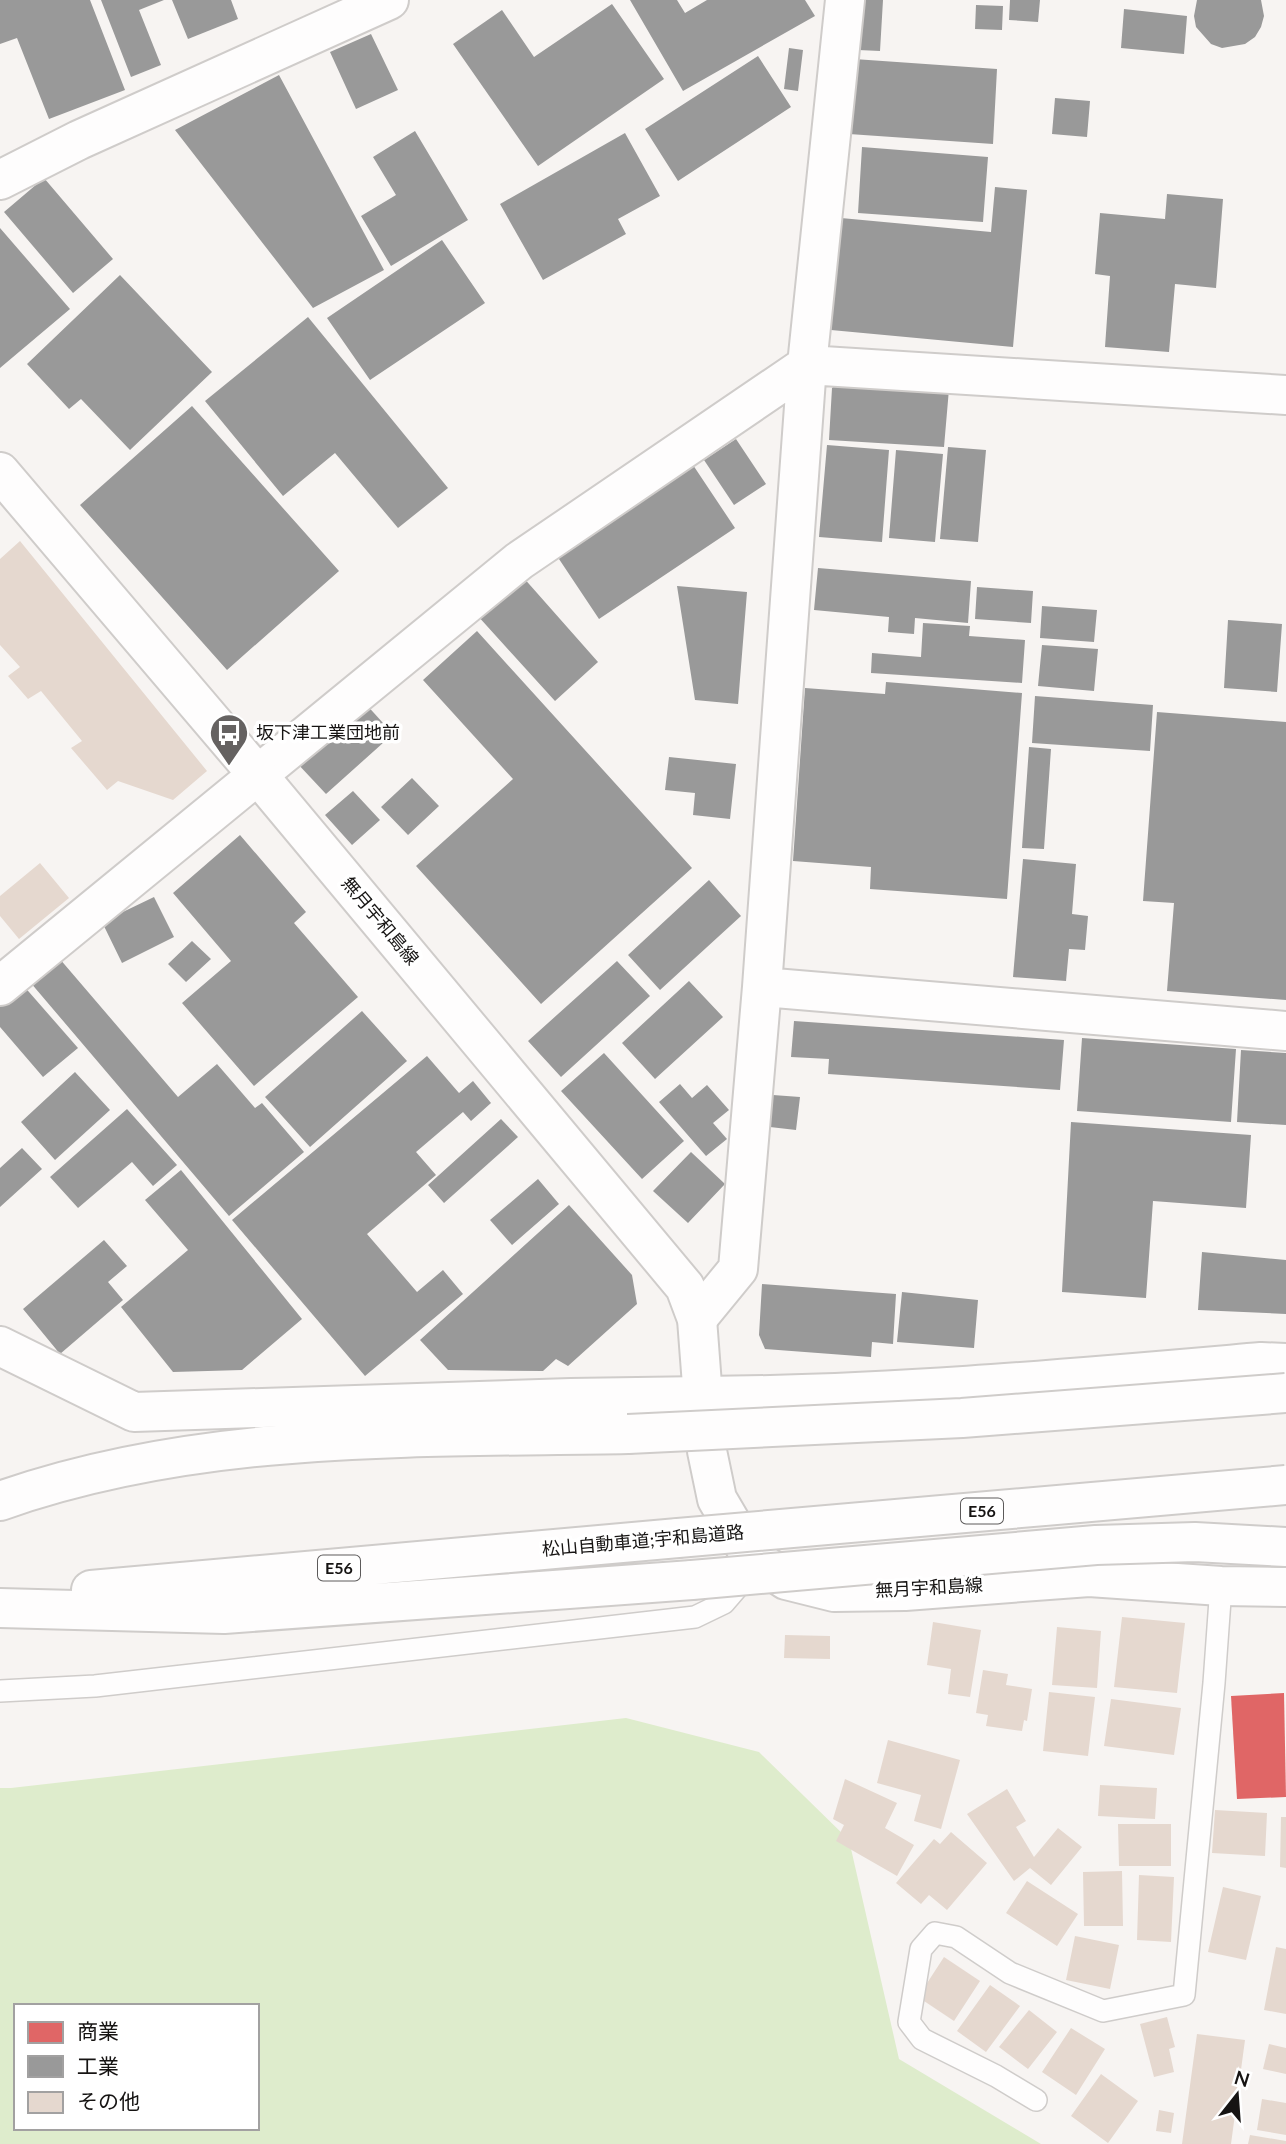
<svg xmlns="http://www.w3.org/2000/svg" width="1286" height="2144" font-family="Lato,'Noto Sans JP',sans-serif">
<style>
.green{fill:#deeccc;fill-rule:evenodd}
.shops{fill:#e06666}
.industry{fill:#999}
.building{fill:#e5d8cf}
.lines{fill:none;stroke-linecap:round;stroke-linejoin:round}
.service-casing{stroke:#cfccca;stroke-width:24}
.minor-casing{stroke:#cfccca;stroke-width:42}
.secondary-casing{stroke:#cfccca;stroke-width:42}
.motorway-casing{stroke:#cfccca;stroke-width:42}
.service{stroke:#fefdfd;stroke-width:21}
.minor{stroke:#fefdfd;stroke-width:38}
.secondary{stroke:#fefdfd;stroke-width:38}
.motorway{stroke:#fefdfd;stroke-width:38}
.motorway-bridge-casing{stroke:#cfccca;stroke-width:42;stroke-linecap:butt}
.motorway-bridge{stroke:#fefdfd;stroke-width:38}
.labels{text-anchor:middle;stroke-width:7;stroke-linejoin:round;paint-order:stroke}
.shield{fill:#fff;stroke:#5c5a5a;stroke-width:2}
.shield-label{font-size:16px;font-weight:bold;fill:#161413}
.poi-label{font-size:18px;fill:#161413;stroke:#fff;text-anchor:start}
.street-label{font-size:18px;fill:#161413;stroke:#fff}
</style>
<rect width="100%" height="100%" fill="#f7f4f2"/>
<!-- green -->
<path class="green" d="M626 1718 759 1752 849 1840 899 2059 1041 2144H0V1788H11ZM16 2006H257V2128H16Z"/>
<!-- shops -->
<path class="shops" d="M1284 1693 1286 1797 1237 1799 1231 1696Z"/>
<!-- industry -->
<path class="industry" d="M0 0H90L125 90 49 119 17 38 0 44Z
M101 0H164L139 10 161 65 131 77Z
M172 0H231L238 19 188 39Z
M630 0H677L685 13 707 0H805L815 16 683 91Z
M861 0H883L880 51 858 50Z
M1010 0H1040L1038 22 1009 20Z
M1197 0H1261L1264 16 1261 27 1255 37 1245 44 1222 48 1211 44 1196 27 1194 16Z
M612 4 664 79 538 166 453 44 502 10 534 57Z
M976 5 1003 6 1002 30 975 29Z
M1124 9 1187 16 1184 54 1121 48Z
M371 34 398 90 356 109 330 52Z
M789 48 803 50 798 91 784 89Z
M758 56 791 107 678 181 645 129Z
M854 59 997 69 993 144 849 134Z
M279 75 384 270 313 308 175 130Z
M1055 98 1090 101 1087 137 1052 134Z
M415 131 468 220 391 266 361 216 396 195 373 157Z
M625 133 660 196 618 219 626 234 543 280 500 204Z
M862 147 988 157 983 222 858 213Z
M44 178 113 259 73 293 4 212Z
M995 187 1027 190 1013 347 831 330 841 218 991 232Z
M1167 194 1223 199 1216 288 1175 284 1169 352 1105 347 1110 276 1095 274 1100 213 1165 219Z
M0 228 70 309 0 368Z
M442 240 485 303 370 380 327 318Z
M120 275 212 372 130 450 81 399 69 409 27 364Z
M308 317 448 488 398 528 335 453 283 496 205 401Z
M842 379 949 389 944 447 829 440 832 388Z
M192 406 339 571 227 670 80 505Z
M736 439 766 484 734 505 704 460Z
M827 445 889 450 882 542 819 537Z
M948 447 986 450 978 542 940 539Z
M896 450 943 454 935 542 889 538Z
M693 465 735 528 599 619 557 556Z
M818 568 971 581 968 623 915 618 914 634 888 632 889 617 814 610Z
M522 576 598 662 555 701 477 615Z
M677 586 747 592 738 704 695 700Z
M977 587 1033 591 1031 623 975 619Z
M1042 606 1097 610 1094 642 1040 638Z
M1228 620 1282 624 1277 692 1224 688Z
M923 623 970 626 969 636 1025 640 1022 683 871 673 872 653 921 657Z
M477 631 692 868 541 1004 416 866 513 779 423 680Z
M1042 645 1098 649 1094 691 1038 686Z
M886 682 1022 693 1007 899 870 889 871 867 793 861 805 688 885 694Z
M1035 696 1153 705 1150 751 1032 743Z
M364 702 393 734 326 794 296 762Z
M1157 712 1286 722V1000L1167 991 1174 903 1143 901Z
M1029 747 1051 749 1044 849 1022 848Z
M669 757 736 764 730 819 693 815 695 793 665 790Z
M412 778 439 806 408 835 381 807Z
M353 791 380 820 352 845 325 815Z
M240 835 306 912 294 923 358 997 254 1086 182 1003 231 961 173 893Z
M1023 859 1076 864 1072 914 1088 916 1085 950 1069 949 1066 981 1013 977Z
M709 880 741 916 660 990 628 955Z
M154 897 174 937 122 963 102 922Z
M192 941 211 959 186 982 168 964Z
M59 958 178 1097 217 1064 255 1108 262 1103 304 1152 229 1216 30 982Z
M617 961 650 996 561 1077 528 1041Z
M689 981 723 1017 655 1079 622 1043Z
M22 984 78 1048 43 1077 0 1027V1003Z
M362 1011 407 1061 310 1147 265 1097Z
M794 1021 1064 1040 1060 1090 828 1074 829 1059 791 1057Z
M1082 1038 1236 1049 1231 1122 1077 1111Z
M1241 1050 1286 1053V1125L1237 1122Z
M604 1053 684 1141 642 1179 561 1091Z
M427 1056 459 1093 473 1081 491 1103 471 1121 463 1112 416 1152 436 1175 367 1234 417 1292 443 1270 463 1294 365 1376 232 1220Z
M75 1072 110 1110 55 1160 21 1122Z
M680 1084 692 1098 707 1085 729 1110 713 1123 727 1139 706 1156 659 1102Z
M773 1095 800 1097 796 1130 770 1127Z
M127 1109 177 1165 153 1186 132 1162 78 1208 50 1177Z
M501 1119 518 1137 444 1203 428 1185Z
M1071 1122 1251 1135 1246 1208 1153 1201 1146 1298 1062 1292Z
M22 1148 42 1169 0 1207V1168Z
M691 1152 725 1184 688 1223 653 1191Z
M181 1170 302 1319 242 1370 173 1372 121 1307 188 1250 145 1200Z
M538 1179 559 1204 512 1245 490 1220Z
M569 1205 632 1275 637 1304 568 1366 556 1359 543 1371 448 1370 420 1340Z
M104 1240 127 1266 108 1282 123 1300 60 1354 23 1309Z
M1202 1252 1286 1260V1314L1198 1310Z
M762 1284 896 1294 893 1344 872 1342 871 1357 765 1349 759 1335Z
M902 1292 978 1300 974 1348 897 1342Z"/>
<!-- building -->
<path class="building" d="M20 541 207 771 173 800 118 781 107 790 71 748 82 741 41 691 28 699 8 676 20 667 0 645V559Z
M40 863 69 898 19 939 0 916V896Z
M1122 1617 1185 1623 1177 1693 1114 1687Z
M933 1622 981 1630 970 1697 948 1694 951 1669 927 1665Z
M1057 1627 1101 1631 1097 1688 1052 1685Z
M785 1635 830 1636V1659L784 1658Z
M983 1670 1008 1674 1006 1685 1032 1689 1027 1721 1024 1720 1022 1731 986 1726 988 1715 976 1713Z
M1049 1692 1095 1697 1088 1756 1043 1751Z
M1111 1699 1181 1708 1174 1755 1104 1746Z
M888 1740 960 1760 941 1829 914 1821 921 1795 877 1783Z
M845 1779 897 1803 885 1828 914 1845 897 1876 836 1841 844 1825 833 1819Z
M1100 1785 1157 1788 1155 1819 1098 1816Z
M1007 1789 1026 1821 1016 1827 1034 1857 1058 1828 1082 1847 1051 1885 1030 1868 1014 1881 967 1814Z
M1215 1810 1267 1813 1265 1856 1212 1853Z
M1281 1817H1286V1868L1280 1867Z
M1118 1824H1171V1866H1119Z
M951 1832 987 1863 947 1910 929 1895 921 1904 896 1883 934 1839 940 1844Z
M1122 1871 1123 1926H1084L1083 1872Z
M1139 1875 1174 1877 1171 1942 1137 1940Z
M1027 1881 1078 1914 1057 1946 1006 1913Z
M1223 1887 1261 1896 1246 1960 1208 1952Z
M1075 1936 1119 1945 1110 1989 1066 1980Z
M1276 1947 1286 1949V2014L1264 2010Z
M944 1957 980 1981 954 2021 918 1997Z
M990 1985 1020 2006 986 2052 957 2031Z
M1029 2010 1057 2032 1028 2069 999 2047Z
M1167 2017 1175 2047 1169 2049 1174 2072 1154 2077 1140 2024Z
M1071 2028 1105 2049 1076 2095 1042 2072Z
M1197 2034 1245 2040 1231 2144H1182Z
M1269 2044 1286 2048V2074L1263 2069Z
M1101 2074 1138 2101 1108 2143 1071 2116Z
M1262 2099 1286 2103V2135L1257 2130Z
M1159 2110 1174 2113 1171 2133 1156 2131Z
M1250 2135 1286 2141V2144H1248Z"/>
<g class="lines">
<!-- service casing -->
<g class="service-casing">
<path id="service" d="M0 1691 95 1686 695 1617 724 1603 749 1574
M1036 2100 996 2076 922 2039 909 2022 921 1949 935 1933 956 1937 1010 1973 1103 2011 1184 1995 1214 1683 1221 1586"/>
</g>
<!-- minor casing -->
<g class="minor-casing">
<path id="minor" d="M0 180 79 140 389 0
M0 986 519 561 807 365 1286 395
M762 987 1286 1031
M697 1319 738 1269 762 987 807 365 845 0
M0 1346 134 1412 571 1398 704 1396"/>
</g>
<!-- secondary casing -->
<g class="secondary-casing">
<path id="secondary" d="M0 472 257 774 685 1287 697 1319 707 1451 717 1499 750 1555 786 1580 834 1592 905 1591 1089 1577 1221 1586 1286 1587
M704 1396C890 1395 1076 1378 1261 1362L1286 1363"/>
</g>
<!-- motorway casing -->
<g class="motorway-casing">
<path id="motorway" d="M0 1501C201 1430 418 1438 628 1434
M91 1590 678 1538
M0 1608 224 1614 692 1580"/>
</g>
<!-- service -->
<use href="#service" class="service"/>
<!-- minor -->
<use href="#minor" class="minor"/>
<!-- secondary -->
<use href="#secondary" class="secondary"/>
<!-- motorway -->
<use href="#motorway" class="motorway"/>
<!-- motorway-bridge casing -->
<g class="motorway-bridge-casing">
<path id="motorway-bridge" d="M628 1434 962 1418 1286 1393
M678 1538 1286 1485
M692 1580 1096 1545 1195 1542 1286 1547"/>
</g>
<!-- motorway-bridge -->
<use href="#motorway-bridge" class="motorway-bridge"/>
</g>
<!-- icons -->
<defs>
<g id="bus-pin" transform="scale(2.0125)"><path d="M0 17L-7.5 6A9.5 9.5 0 1 1 7.5 6Z" fill="#656261" stroke="#fff"/><path d="M-5-6H5V4H4V6H2V4H-2V6H-4V4H-5ZM-3.5-4V0h7V-4ZM-3.5 1.2v1.5H-2V1.2ZM2 1.2v1.5H3.5V1.2Z" fill="#fff"/></g>
</defs>
<g fill-rule="evenodd">
<use href="#bus-pin" x="229" y="733"/>
</g>
<g class="labels">
<!-- shield labels -->
<g class="shield">
<rect x="961" y="1498.5" width="42" height="25" rx="5"/>
<rect x="318" y="1555.5" width="42" height="25" rx="5"/>
</g>
<g class="shield-label">
<text x="982" y="1517">E56</text>
<text x="339" y="1574">E56</text>
</g>
<!-- poi labels -->
<g class="poi-label">
<text x="256" y="739">坂下津工業団地前</text>
</g>
<!-- street labels -->
<g class="street-label">
<text transform="translate(380 921) rotate(50)" y="6">無月宇和島線</text>
<text transform="translate(643 1541) rotate(-5)" y="6">松山自動車道;宇和島道路</text>
<text transform="translate(929 1588) rotate(-3)" y="6">無月宇和島線</text>
</g>
</g>
<!-- legend -->
<rect x="14" y="2004" width="245" height="126" fill="#ffffff" stroke="#a2a1a1" stroke-width="2"/>
<rect x="28" y="2022" width="35" height="21" fill="#e06666" stroke="#a2a1a1" stroke-width="2"/>
<text x="77" y="2039" font-size="21" fill="#161413">商業</text>
<rect x="28" y="2056" width="35" height="21" fill="#999999" stroke="#a2a1a1" stroke-width="2"/>
<text x="77" y="2074" font-size="21" fill="#161413">工業</text>
<rect x="28" y="2092" width="35" height="21" fill="#e5d8cf" stroke="#a2a1a1" stroke-width="2"/>
<text x="77" y="2109" font-size="21" fill="#161413">その他</text>
<!-- north arrow -->
<g transform="translate(1237 2095) rotate(17)" stroke="#ffffff" stroke-width="5" paint-order="stroke">
<path d="M0-5L12 26L0 18L-12 26Z" fill="#161413"/>
<text y="-10" font-size="19" font-weight="bold" text-anchor="middle" fill="#161413">N</text>
</g>
</svg>
